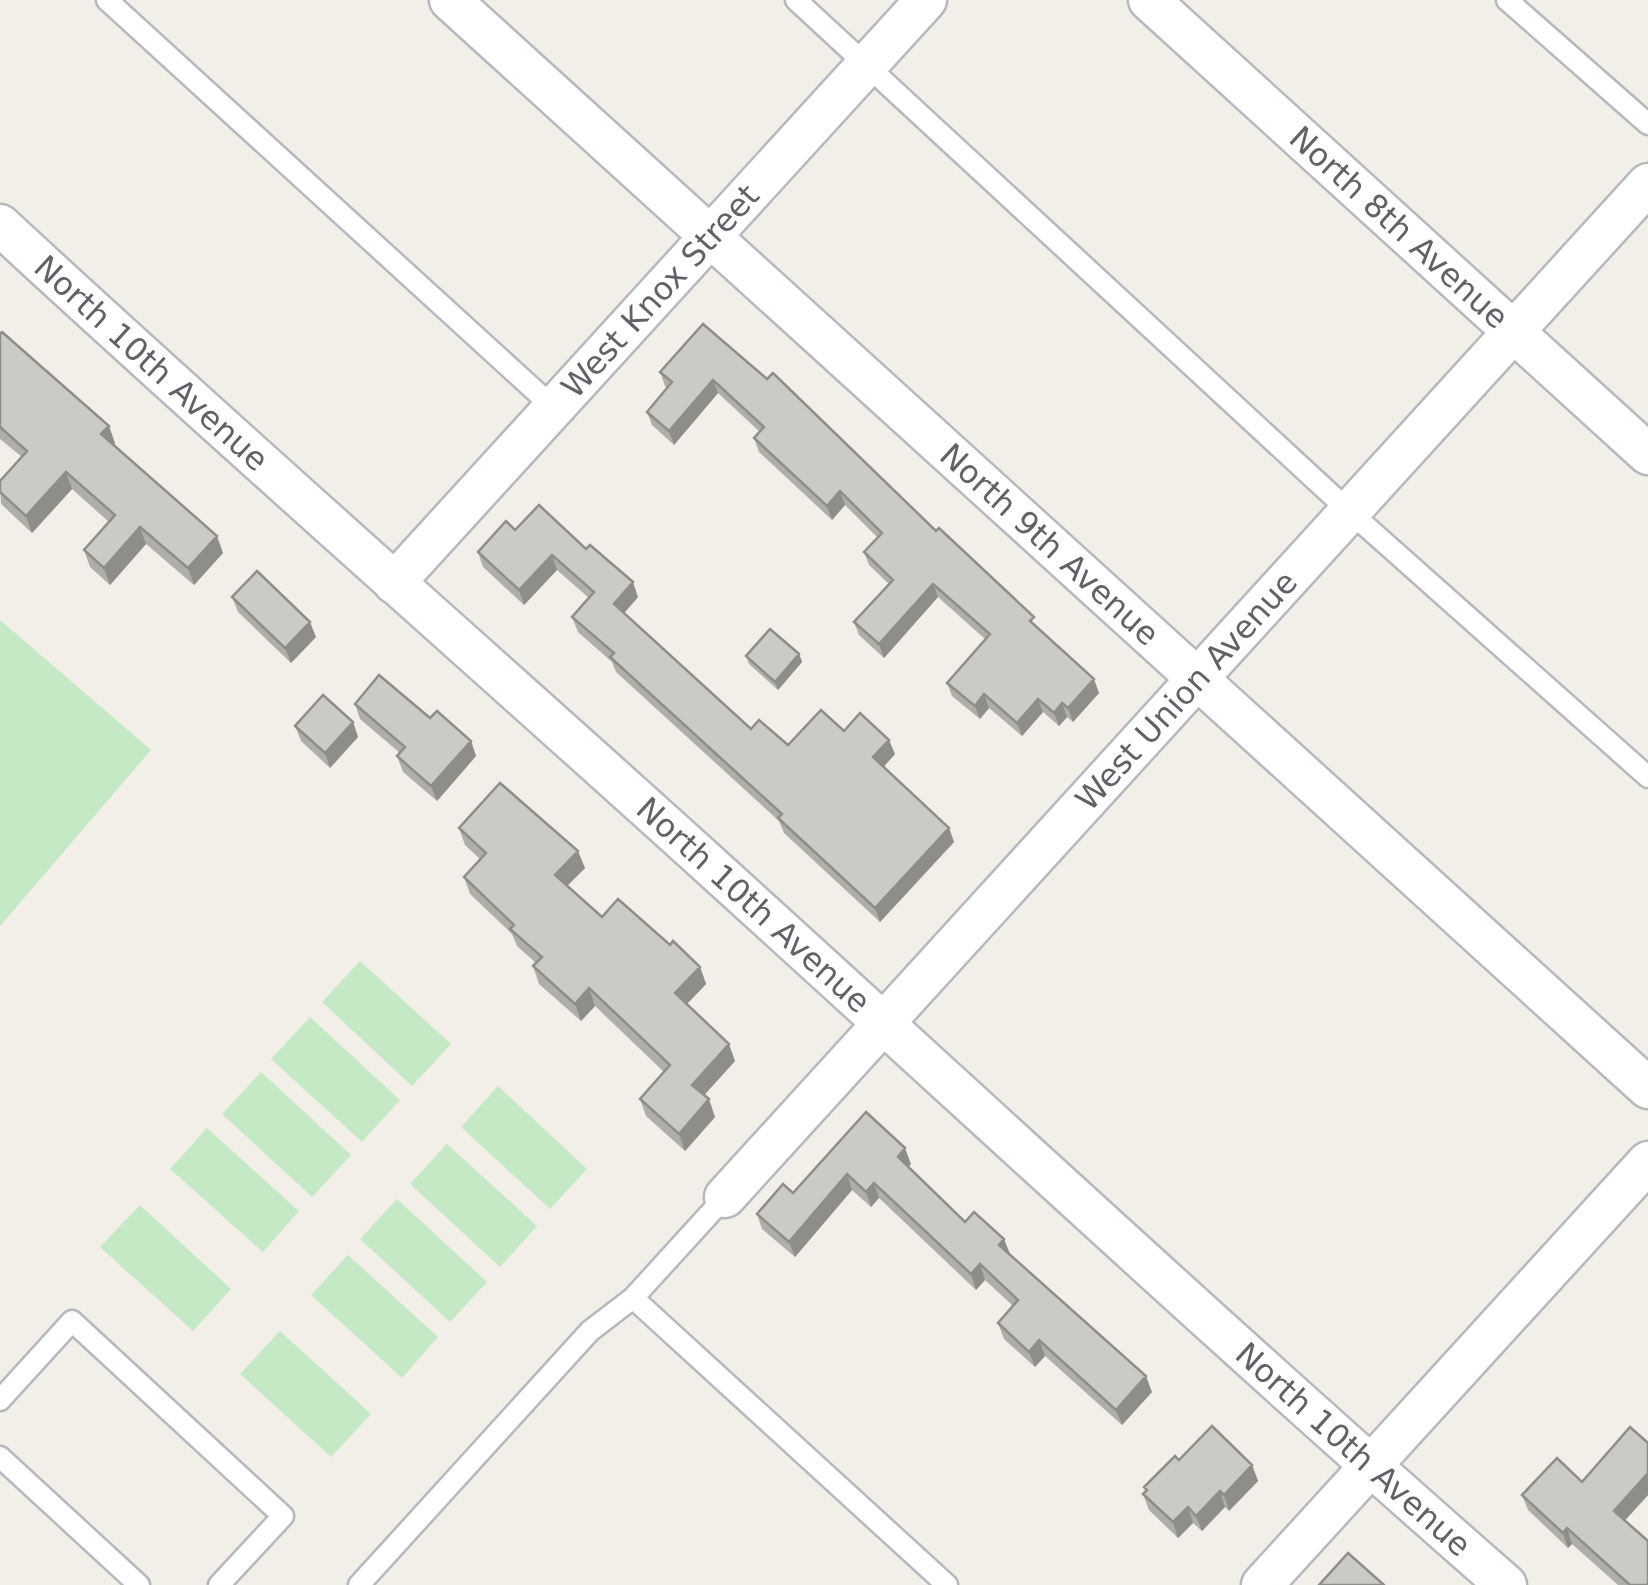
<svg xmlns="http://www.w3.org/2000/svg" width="1648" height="1585" font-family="'DejaVu Sans',sans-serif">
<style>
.green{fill:#c5e8c5}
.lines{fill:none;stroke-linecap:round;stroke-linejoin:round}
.lane-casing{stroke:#b5b8bc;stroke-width:25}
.street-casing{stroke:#b5b8bc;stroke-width:45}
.lane{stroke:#fff;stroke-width:20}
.street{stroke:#fff;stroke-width:40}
.wall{fill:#afaea9}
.shaded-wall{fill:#8f8d8a}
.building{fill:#cccac5;stroke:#8f8d8a;stroke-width:2.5}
.labels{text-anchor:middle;stroke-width:8;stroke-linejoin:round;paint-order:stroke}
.street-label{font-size:32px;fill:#5f6368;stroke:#fff}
</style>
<rect width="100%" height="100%" fill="#f1efe8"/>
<!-- green -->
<path class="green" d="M0 620 151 750 0 926Z
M360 961 451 1044 412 1086 322 1002Z
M310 1017 400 1100 362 1142 271 1059Z
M261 1072 351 1155 312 1197 222 1114Z
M498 1086 587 1169 550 1209 461 1127Z
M207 1128 299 1211 263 1252 170 1169Z
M447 1144 537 1226 500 1267 410 1184Z
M397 1199 487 1282 450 1322 360 1239Z
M140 1205 231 1289 193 1331 100 1247Z
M348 1255 438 1337 402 1378 311 1295Z
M280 1331 371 1414 331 1457 240 1374Z"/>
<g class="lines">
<!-- lane casing -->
<g class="lane-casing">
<path id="lane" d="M107 0 554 408
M796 0 1350 512 1648 777
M1507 0 1648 124
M633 1298 947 1585
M0 1400 72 1321 283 1516 219 1585
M0 1457 139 1585
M359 1585 590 1331 633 1298 725 1197"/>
</g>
<!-- street casing -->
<g class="street-casing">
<g id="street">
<path id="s1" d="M450 0 1648 1088"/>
<path id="s2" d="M1149 0 1648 454"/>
<path id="s3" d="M0 225C232 440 470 648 704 860 971 1102 1235 1348 1506 1585"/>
<path id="s4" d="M394 583 926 0"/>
<path id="s5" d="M725 1197 1648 184"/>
<path d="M1262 1585 1648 1162"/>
</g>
</g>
<!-- lane -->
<use href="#lane" class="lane"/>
<!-- street -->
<use href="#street" class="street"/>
</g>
<!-- wall -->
<path class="wall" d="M703 324 1038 629 1099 693 1073 722 1067 717 1059 726 1043 712 1022 736 989 708 980 719 952 696 947 683 985 639 938 597 884 658 859 635 854 622 889 584 869 565 864 552 878 538 845 505 832 520 759 452 754 438 760 432 718 393 674 445 652 425 647 412 667 388 665 386 660 372Z
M0 334 115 443 113 445 223 553 194 585 146 544 110 585 90 567 84 550 109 522 72 489 32 533 1 504 0 481 22 457 0 439Z
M515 530 638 597 624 613 751 729 788 745 844 731 895 754 883 767 949 828 954 842 880 922 784 833 779 821 616 672 612 662 578 632 572 617 589 598 557 570 524 605 483 567 478 552Z
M232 597 316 637 291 663 238 612Z
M799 654 802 662 778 690 749 664 746 656Z
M355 704 430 718 471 741 476 756 437 801 403 772 397 756 400 753 360 719Z
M353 722 358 737 330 768 301 741 295 726Z
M459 828 585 868 567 886 602 917 670 945 700 967 706 984 687 1004 735 1061 704 1095 715 1117 685 1151 646 1116 640 1099 664 1072 595 1006 581 1021 539 984 533 966 536 963 517 946 512 934 470 894 464 877 480 859 465 845Z
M866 1112 911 1164 908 1167 965 1222 1010 1254 1152 1392 1122 1425 1045 1356 1035 1367 1004 1339 998 1323 1013 1306 985 1280 976 1290 879 1198 871 1207 852 1190 795 1257 762 1229 757 1214 793 1193Z
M1179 1460 1252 1465 1258 1481 1229 1511 1225 1507 1202 1531 1193 1523 1178 1538 1149 1510 1143 1494 1146 1491 1144 1487Z
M1522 1495H1648L1625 1520 1648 1585H1618L1572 1544 1568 1548 1528 1510Z"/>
<!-- shaded-wall -->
<path class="shaded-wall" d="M713 380 718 393 674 445 669 431Z
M109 426 115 443 107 451 101 434Z
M66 472 72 489 32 533 26 516Z
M840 491 845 505 832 520 827 506Z
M140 527 146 544 110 585 104 568Z
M217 536 223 553 194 585 188 568Z
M552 555 557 570 524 605 519 590Z
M633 582 638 597 619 619 614 604Z
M933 584 938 597 884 658 879 644Z
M310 622 316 637 291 663 285 648Z
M799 654 802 662 778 690 775 682Z
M1094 679 1099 693 1073 722 1068 708Z
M984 694 989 708 980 719 975 706Z
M1038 699 1043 712 1022 736 1017 723Z
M1062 703 1067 717 1059 726 1054 713Z
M353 722 358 737 330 768 325 753Z
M889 740 895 754 879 772 873 757Z
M471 741 476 756 437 801 431 786Z
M949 828 954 842 880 922 875 908Z
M578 851 585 868 561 892 555 875Z
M700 967 706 984 681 1010 675 993Z
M589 988 595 1006 581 1021 575 1004Z
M729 1044 735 1061 698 1102 692 1085Z
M709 1099 715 1117 685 1151 679 1134Z
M905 1148 911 1164 903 1172 898 1157Z
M847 1174 852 1190 795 1257 789 1242Z
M874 1183 879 1198 871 1207 866 1192Z
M1004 1239 1010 1254 999 1245Z
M980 1264 985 1280 976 1290 971 1274Z
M1039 1340 1045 1356 1035 1367 1029 1352Z
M1146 1376 1152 1392 1122 1425 1116 1410Z
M1252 1465 1258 1481 1229 1511 1224 1495Z
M1648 1473V1495L1620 1526 1614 1511Z
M1220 1491 1225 1507 1202 1531 1196 1516Z
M1188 1507 1193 1523 1178 1538 1173 1522Z
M1567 1528 1572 1544 1568 1548 1563 1533Z"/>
<!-- building -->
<path class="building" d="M703 324 767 379 773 373 936 531 939 528 1034 617 1030 621 1094 679 1068 708 1062 703 1054 713 1038 699 1017 723 984 694 975 706 947 683 990 634 933 584 879 644 854 622 893 580 864 552 882 533 840 491 827 506 754 438 764 427 713 380 669 431 647 412 672 382 660 372Z
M2 332 109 426 101 434 217 536 188 568 140 527 104 568 84 550 115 515 66 472 26 516 0 492V481L27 451 0 427V334Z
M539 505 586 549 590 545 633 582 614 604 751 729 759 720 788 745 821 710 844 731 860 713 889 740 873 757 949 828 875 908 778 818 782 814 610 657 614 653 572 617 594 592 552 555 519 590 478 552 506 521 515 530Z
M257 571 310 622 285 648 232 597Z
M770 629 799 654 775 682 746 656Z
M379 675 430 718 437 711 471 741 431 786 397 756 405 747 355 704Z
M323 695 353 722 325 753 295 726Z
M500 783 578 851 555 875 602 917 618 899 670 945 673 941 700 967 675 993 729 1044 692 1085 709 1099 679 1134 640 1099 670 1065 589 988 575 1004 533 966 542 957 510 929 514 925 464 877 486 853 459 828Z
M866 1112 905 1148 898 1157 965 1222 974 1212 1004 1239 999 1245 1146 1376 1116 1410 1039 1340 1029 1352 998 1323 1018 1300 980 1264 971 1274 874 1183 866 1192 847 1174 789 1242 757 1214 783 1184 793 1193Z
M1212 1426 1252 1465 1224 1495 1220 1491 1196 1516 1188 1507 1173 1522 1143 1494 1147 1490 1144 1487 1175 1456 1179 1460Z
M1630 1427 1648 1443V1473L1614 1511 1648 1541V1585H1630L1567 1528 1563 1533 1522 1495 1557 1458 1582 1482Z
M1348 1553 1384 1585H1319Z"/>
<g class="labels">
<!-- street labels -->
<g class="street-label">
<text dy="11" stroke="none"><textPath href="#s2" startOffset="338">North 8th Avenue</textPath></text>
<text dy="11" stroke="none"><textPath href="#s4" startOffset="395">West Knox Street</textPath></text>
<text dy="11" stroke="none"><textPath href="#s3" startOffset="205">North 10th Avenue</textPath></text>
<text dy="11" stroke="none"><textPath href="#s1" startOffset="810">North 9th Avenue</textPath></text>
<text dy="11" stroke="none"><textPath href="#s5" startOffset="685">West Union Avenue</textPath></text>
<text dy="11" stroke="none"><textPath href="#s3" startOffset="1015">North 10th Avenue</textPath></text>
<text dy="11" stroke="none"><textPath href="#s3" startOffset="1825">North 10th Avenue</textPath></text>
</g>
</g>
</svg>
